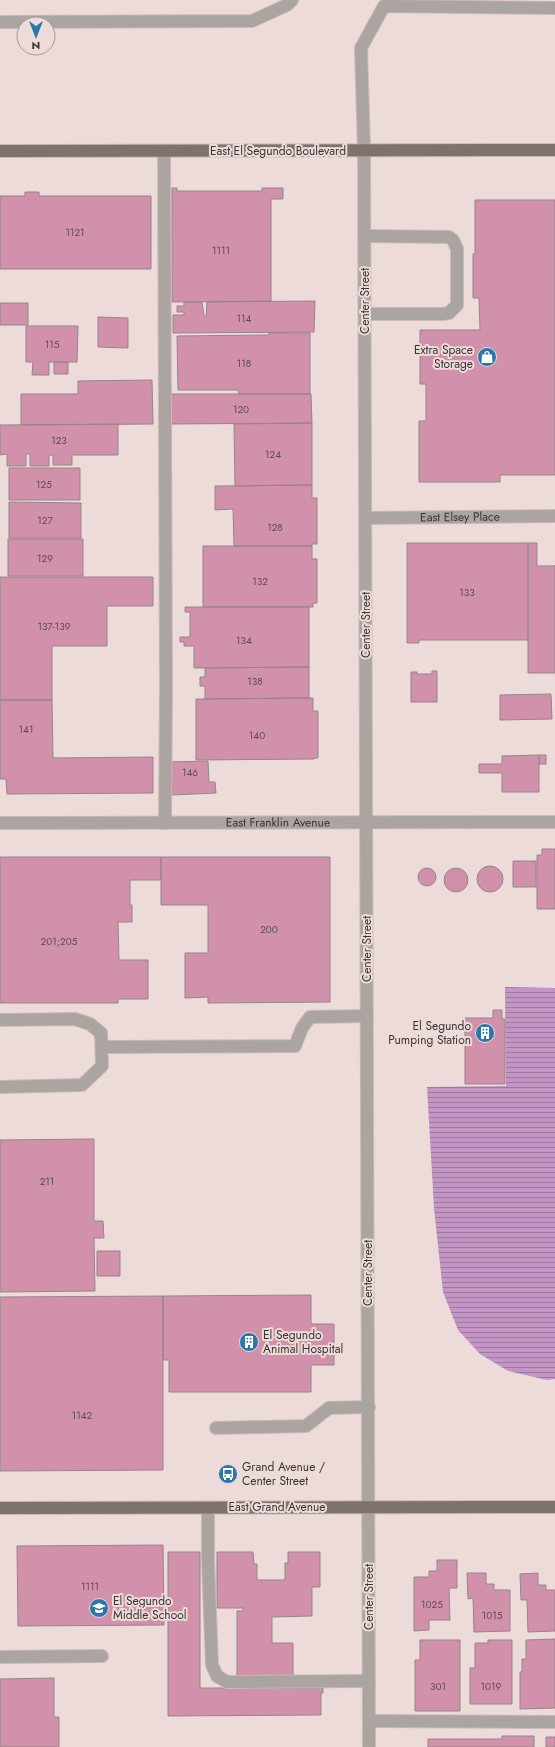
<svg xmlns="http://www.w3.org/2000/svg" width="555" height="1747" font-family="Jost,sans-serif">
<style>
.water{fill:url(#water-rules)}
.building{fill:#d191ab;stroke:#95858b}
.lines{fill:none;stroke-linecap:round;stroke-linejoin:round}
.minor-casing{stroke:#c9b9b9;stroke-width:14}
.major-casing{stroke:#c9b9b9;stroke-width:14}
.minor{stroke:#aba4a0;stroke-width:12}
.major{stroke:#7e726c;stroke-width:12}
.labels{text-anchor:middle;stroke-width:4;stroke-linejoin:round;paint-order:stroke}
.number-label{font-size:10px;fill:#604a51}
.street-label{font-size:12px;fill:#3a3333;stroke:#eddbda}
.poi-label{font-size:12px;fill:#3a3333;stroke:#eddbda;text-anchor:start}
</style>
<defs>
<pattern id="water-rules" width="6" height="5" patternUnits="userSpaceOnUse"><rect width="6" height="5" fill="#c295c4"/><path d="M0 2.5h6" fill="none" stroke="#9f7aa0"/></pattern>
</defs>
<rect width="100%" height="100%" fill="#eddbda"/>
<!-- water -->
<path class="water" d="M505 987 555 988V1379L547 1380 508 1371 480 1354 458 1330 443 1292 434 1208 427 1087 506 1086Z"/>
<!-- building -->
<path class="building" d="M172 188H177V191H262V188H283V199H271V301L172 302Z
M25 192H39V196H151V269H0V196H25Z
M475 200H555V475H500V482H419V421H426V384H420V330H480L479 298H473V254H475Z
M315 301 314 332 173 333V315H184V312H177V306H184V302H202L204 316 206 317 207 302Z
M0 303H28V325H0Z
M98 317 128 318V348L98 347Z
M26 326H78L77 362H49V375H32L33 362H26Z
M269 333H310V394H239L238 390H178L177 336 268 335Z
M54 362H68V374H54Z
M152 380 153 424 21 425V394H78V381Z
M171 394H311L312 423 171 424Z
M312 423V485L235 486 234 424Z
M118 424V455H72V465H53V455H49V466H30V454H26V466H7V454L0 455V425Z
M9 468H80V500H9Z
M312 485V498H317V544H312V546H234L233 509 215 510V486Z
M9 502 81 503V538H9Z
M8 539H83V576H8Z
M407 543H528V640H419V643H407Z
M528 543H537V566H555V565V673H528Z
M203 546H312V559H317V603H313V607H203Z
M0 577H153V606H107V646H52V700H0Z
M185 607H309V667L194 668V646H184V642H180V637H190V612H185Z
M309 667V698L205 699V686H200V677H205V668Z
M432 671H437V702H411V672H417V674H432Z
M551 694 552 719 500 720V695Z
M313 698V711H318V758H314V759L196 760V699Z
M0 700H52L53 758 153 757V793L7 794 6 779H0Z
M539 755H546V764H539Z
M539 755V792H502V773H479V764H502V756Z
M208 761 209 782H215L216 793 172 795 171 762Z
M542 849H555V909H537V855H542Z
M0 857H161V880H130V905H132V922H118L119 960H148V999H118V1003H0Z
M161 857H330V1002L208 1003V997L185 998V953H208V905H161Z
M513 861H536V887H513Z
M477 879a13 13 0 1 1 26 0a13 13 0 1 1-26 0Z
M444 880a12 12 0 1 1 24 0a12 12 0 1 1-24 0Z
M418 877a9 9 0 1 1 18 0a9 9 0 1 1-18 0Z
M493 1010H502V1019H505V1084H465V1018H493Z
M94 1139V1221H103L104 1238H94L95 1291 0 1292V1140Z
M97 1251H120V1276H97Z
M311 1295V1324H334V1365H311V1392H169V1360H163V1296Z
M163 1296V1470L0 1471V1297Z
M163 1545 164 1625 18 1626 17 1546Z
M168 1552H200V1688H323V1693H321V1715L168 1716Z
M217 1552H253L254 1564H257V1580H285V1563H288V1552H320V1587H312V1616L272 1617V1643H293V1679H237V1611H243V1608H217Z
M437 1560H457V1588H449L450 1620H429V1630L414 1631V1577H429V1571H437Z
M467 1573H486V1584H494V1590H510V1631L474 1632 473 1598 468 1599Z
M538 1573V1585H546V1590H555V1631L528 1632 527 1600H521L520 1574Z
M555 1639V1708L520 1709V1672H522V1659H526V1640Z
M420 1640H460V1711H415V1660H420Z
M488 1640H512V1704H470V1668H475V1643H488Z
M54 1678V1717H59V1747H0V1679Z
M502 1736H534V1747H428V1739H502Z
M546 1737H555V1747H546Z"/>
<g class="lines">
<!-- minor casing -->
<g class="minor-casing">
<g id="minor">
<path d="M0 22 252 21 287 5 292 0"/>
<path d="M164 151 166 687 165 823"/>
<path d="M365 236 449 237 453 240 457 249V305L449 313 443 314H365"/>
<path id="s1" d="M366 518 555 516"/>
<path id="s2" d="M0 823 555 822"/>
<path d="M0 1020 75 1019 90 1024 101 1033 102 1066 82 1085 0 1087"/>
<path d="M102 1047 295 1046 302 1028 310 1017 367 1016"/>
<path d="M216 1428 306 1426 329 1408 369 1407"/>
<path d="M208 1508V1560L212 1665 217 1676 227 1682 369 1681"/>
<path d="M0 1657 102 1656"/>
<path d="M369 1721 555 1722"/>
<path d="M369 1747 364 150 361 48 384 6 555 8"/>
</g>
</g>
<!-- major casing -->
<g class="major-casing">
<path id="major" d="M0 151 555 150
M0 1508 555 1507"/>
</g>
<!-- minor -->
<use href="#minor" class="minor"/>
<!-- major -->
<use href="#major" class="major"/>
</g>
<!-- icons -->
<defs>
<g id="shop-disc" transform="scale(1)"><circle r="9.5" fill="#2a78aa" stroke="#eddbda"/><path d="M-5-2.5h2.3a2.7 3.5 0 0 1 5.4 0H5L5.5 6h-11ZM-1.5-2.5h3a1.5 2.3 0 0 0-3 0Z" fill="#fff"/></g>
<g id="building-disc" transform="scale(1)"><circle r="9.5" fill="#2a78aa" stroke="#eddbda"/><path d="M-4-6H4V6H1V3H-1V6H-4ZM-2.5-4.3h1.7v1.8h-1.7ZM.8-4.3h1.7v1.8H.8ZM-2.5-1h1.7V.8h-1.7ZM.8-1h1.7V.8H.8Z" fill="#fff"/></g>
<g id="bus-disc" transform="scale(1)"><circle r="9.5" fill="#2a78aa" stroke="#eddbda"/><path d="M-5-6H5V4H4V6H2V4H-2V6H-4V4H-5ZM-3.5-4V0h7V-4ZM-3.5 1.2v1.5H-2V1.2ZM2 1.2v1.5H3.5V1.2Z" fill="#fff"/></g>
<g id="school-disc" transform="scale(1)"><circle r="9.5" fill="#2a78aa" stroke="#eddbda"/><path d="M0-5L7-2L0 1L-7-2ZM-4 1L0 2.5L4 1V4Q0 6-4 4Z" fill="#fff"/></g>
</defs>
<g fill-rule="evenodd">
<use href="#shop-disc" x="487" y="357"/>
<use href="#building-disc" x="485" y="1033"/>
<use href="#building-disc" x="249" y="1342"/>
<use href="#bus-disc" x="228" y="1474"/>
<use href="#school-disc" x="99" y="1608"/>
</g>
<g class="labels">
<!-- number labels -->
<g class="number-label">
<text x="75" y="236">1121</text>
<text x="221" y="254">1111</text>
<text x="244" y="322">114</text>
<text x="52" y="348">115</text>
<text x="244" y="367">118</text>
<text x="241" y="413">120</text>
<text x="59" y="444">123</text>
<text x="273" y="458">124</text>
<text x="44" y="488">125</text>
<text x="45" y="524">127</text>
<text x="275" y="531">128</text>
<text x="45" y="562">129</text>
<text x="260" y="585">132</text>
<text x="467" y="596">133</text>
<text x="54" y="630">137-139</text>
<text x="244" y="644">134</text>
<text x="255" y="685">138</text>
<text x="26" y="733">141</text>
<text x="257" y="739">140</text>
<text x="190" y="776">146</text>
<text x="269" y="933">200</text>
<text x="59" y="945">201;205</text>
<text x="47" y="1185">211</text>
<text x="82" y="1419">1142</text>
<text x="90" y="1590">1111</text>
<text x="432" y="1608">1025</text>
<text x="492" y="1619">1015</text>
<text x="438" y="1690">301</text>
<text x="491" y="1690">1019</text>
</g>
<!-- street labels -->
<g class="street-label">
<text x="278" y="155">East El Segundo Boulevard</text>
<text transform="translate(365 301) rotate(-90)" y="4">Center Street</text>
<text dy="4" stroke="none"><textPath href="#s1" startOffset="94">East Elsey Place</textPath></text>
<text transform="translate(366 625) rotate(-90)" y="4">Center Street</text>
<text dy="4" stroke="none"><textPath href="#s2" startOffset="278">East Franklin Avenue</textPath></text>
<text transform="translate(367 949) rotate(-90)" y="4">Center Street</text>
<text transform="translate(368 1273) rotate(-90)" y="4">Center Street</text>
<text x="277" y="1511">East Grand Avenue</text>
<text transform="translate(369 1597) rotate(-90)" y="4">Center Street</text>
</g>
<!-- poi labels -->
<g class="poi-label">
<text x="473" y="354" text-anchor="end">Extra Space<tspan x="473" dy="14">Storage</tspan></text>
<text x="471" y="1030" text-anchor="end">El Segundo<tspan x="471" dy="14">Pumping Station</tspan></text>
<text x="263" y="1339">El Segundo<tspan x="263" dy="14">Animal Hospital</tspan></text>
<text x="242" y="1471">Grand Avenue /<tspan x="242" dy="14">Center Street</tspan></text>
<text x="113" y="1605">El Segundo<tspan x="113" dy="14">Middle School</tspan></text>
</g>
</g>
<!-- north arrow -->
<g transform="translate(36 36) rotate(180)"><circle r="19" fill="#eddbda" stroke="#a59897"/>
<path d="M0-3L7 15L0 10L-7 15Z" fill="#2a78aa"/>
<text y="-6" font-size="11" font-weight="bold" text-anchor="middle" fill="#3a3333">N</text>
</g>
</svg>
